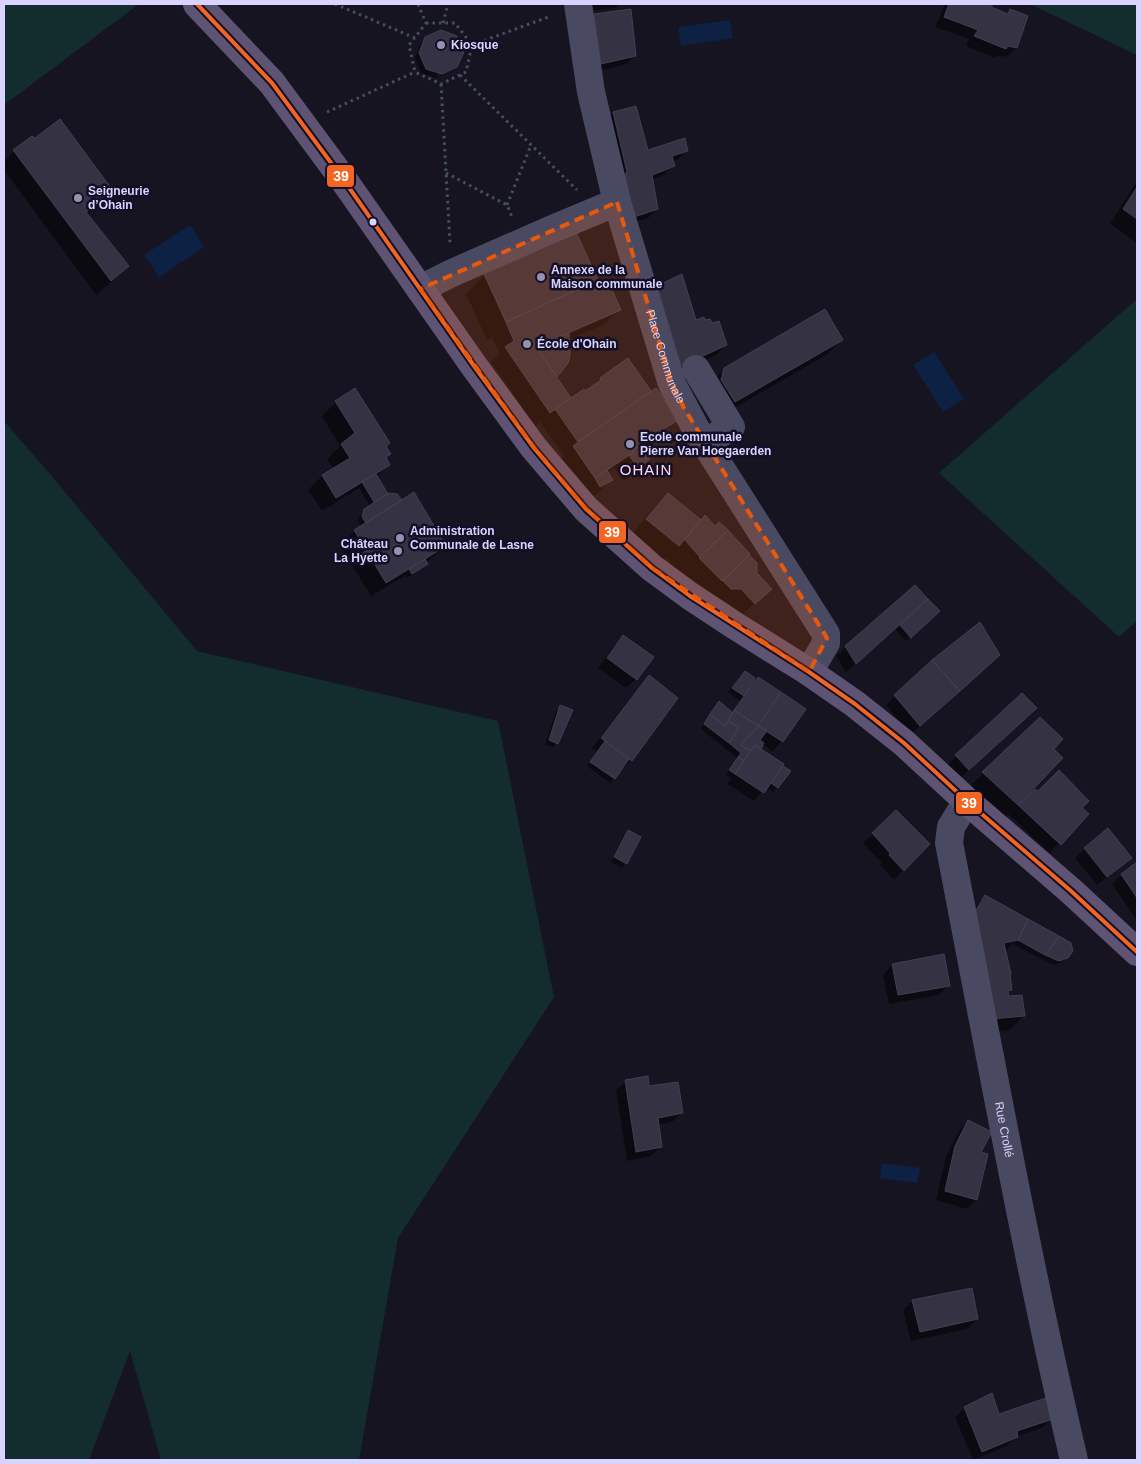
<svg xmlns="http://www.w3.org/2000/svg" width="1141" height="1464" font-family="Helvetica,sans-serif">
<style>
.green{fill:#132c2d}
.water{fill:#0d2144}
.shadow{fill:#0007}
.building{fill:#343243;stroke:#433f54}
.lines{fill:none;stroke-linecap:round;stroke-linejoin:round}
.path{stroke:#44505f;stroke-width:3;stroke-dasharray:2.5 4;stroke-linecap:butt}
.minor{stroke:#4a4962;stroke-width:28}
.major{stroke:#5e5373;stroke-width:28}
.bus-1-casing{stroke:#130f26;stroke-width:8}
.bus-1{stroke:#f26522;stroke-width:4}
.marked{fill:#e8590c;fill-opacity:0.2;stroke:#e8590c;stroke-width:4;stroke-dasharray:10 6;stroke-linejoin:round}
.poi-dot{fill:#9591b1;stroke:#130f26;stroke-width:2}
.bus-dot{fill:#d9d4ff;stroke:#130f26;stroke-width:2}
.labels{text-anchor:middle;stroke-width:5;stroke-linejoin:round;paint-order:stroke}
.poi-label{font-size:12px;font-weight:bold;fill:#d9d4ff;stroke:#130f26;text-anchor:start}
.street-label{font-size:12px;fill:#d9d4ff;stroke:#130f26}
.quarter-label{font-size:15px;letter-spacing:1px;fill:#ffd6f0;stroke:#130f26}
.line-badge{stroke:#130f26;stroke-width:2}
.badge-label{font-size:14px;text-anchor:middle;font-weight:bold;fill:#fff}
</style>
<rect width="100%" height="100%" fill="#161421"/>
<!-- green -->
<path class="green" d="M4 4H139L4 105Z
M1030 4H1137V55Z
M1137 299V621L1119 637 939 473Z
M4 421 50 474 197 651 498 721 554 997 398 1238 359 1460H161L130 1351 89 1460H4Z"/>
<!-- water -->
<path class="water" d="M730 20 733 38 681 46 678 27Z
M190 225 204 247 159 277 144 255Z
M934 352 964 399 943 412 913 365Z
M882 1163 920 1168 917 1183 880 1178Z"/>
<!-- shadow -->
<path class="shadow" d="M582 4H620L615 8 583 12Z
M945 4H991L990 8 1007 14 1010 11 1016 48 1007 57 998 55 995 58 966 46 969 39 935 27Z
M595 15 635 55 625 65 591 72 585 24Z
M426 38 455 67 436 75 437 77 452 71 437 78 421 73 415 58 421 43Z
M613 113 647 152 687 151 677 160 672 162 673 165 664 175 651 180 657 209 648 218 625 225 604 122Z
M14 151 113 192 87 215 128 266 114 280 96 295 4 170V162Z
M1137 181V243L1110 224Z
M514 263 601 290 619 309 605 324 568 340 567 362 555 377 571 399 585 393 601 379 628 360 650 393 676 420 662 434 642 447 649 459 635 473 624 481 614 468 607 473 611 479 597 494 585 501 559 461 564 456 540 422 535 426 491 362 500 354 492 338 487 340 466 294 484 275Z
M657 287 695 321 705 322 726 345 716 355 672 374 648 297Z
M842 339 828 354 720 416 710 383 725 369Z
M337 401 385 446 389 454 385 458 389 465 376 477 388 495 445 546 426 563 427 564 422 568 407 578 406 575 371 596 340 545 355 531 361 527 358 521 359 517 370 506 359 488 322 511 308 490 322 476 334 469 327 459 340 446 322 416Z
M668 495 701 521 715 527 719 524 756 563V573L770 588 735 622 703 599 666 558 660 564 629 538 649 513Z
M915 587 928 601 934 616 906 641 895 629 846 672 836 656Z
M623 637 636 679 626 688 598 668 614 646Z
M989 664 910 735 886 705 895 696Z
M745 672 749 688 758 678 782 741 773 751 762 744 759 749 778 773 783 768 777 787 773 792 766 787 754 801 727 784 731 778 726 775 737 758 701 729 715 707 731 713 740 701 728 692Z
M649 677 631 760 610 783 587 766 597 752 592 748 640 686Z
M1022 695 1025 718 959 779 946 766Z
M561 707 557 743 553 747 545 745 556 711Z
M1040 718 1018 804 1019 806 1081 808 1087 814 1050 853 1008 814 1003 819 969 787Z
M629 832 626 863 622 868 611 862 624 836Z
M873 834 928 844 894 880 880 865 882 863 863 843Z
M1085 849 1130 857 1121 867 1097 885 1075 858Z
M1137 863V921L1112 884 1122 875Z
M985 896 1067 957 1062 962 1054 965 1014 945 1016 940 1005 952 1011 990 1007 994 1008 998 1024 1015 1010 1030 977 1033 971 911Z
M892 965 949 985 939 995 889 1004 883 975Z
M626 1081 647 1087 682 1113 672 1122 657 1125 660 1147 651 1156 627 1161 616 1090Z
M968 1121 979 1153 976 1200 967 1209 936 1200 946 1157 959 1131Z
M912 1301 977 1319 967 1329 911 1341 903 1310Z
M965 1408 999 1415 1052 1419 1042 1428 1017 1436 1007 1446 973 1460 955 1417Z"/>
<!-- building -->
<path class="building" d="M949 4H993L991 7 1008 14 1010 9 1028 16 1017 48 1008 46 1006 49 974 36 978 30 944 17Z
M631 9 636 56 601 64 594 14Z
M441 30 457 36 464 52 457 67 442 74 426 69 419 53 425 37Z
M636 106 648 150 685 138 688 151 672 156 675 166 652 175 658 209 634 217 625 174 627 172 613 112Z
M60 119 114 192 100 204 86 212 129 266 111 281 13 150 32 136 35 138Z
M1137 187V219L1123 209Z
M576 232 598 280 506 322 484 274 513 262Z
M682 274 696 320 704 317 705 320 710 319 712 323 719 321 727 345 681 366 657 286Z
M598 280 602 288 610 285 621 310 536 347 571 398 550 413 505 347 514 341 506 322Z
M825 309 843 340 735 402 721 380 724 368Z
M569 333 570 356 568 363 557 377 536 347Z
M628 358 651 391 578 442 555 409 584 389 585 391 601 380 600 378Z
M355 388 390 443 386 446 391 454 386 457 390 465 336 498 322 475 350 458 341 444 355 433 335 401Z
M656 388 678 420 633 449 634 452 595 478 573 446Z
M642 445 650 459 638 468 629 455 634 452 633 449Z
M607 470 613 480 600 487 595 478Z
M376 474 388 494 374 502 362 482Z
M414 492 446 546 386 583 354 530Z
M389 493 397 494 402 500 366 523 362 517 364 509Z
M668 493 701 520 679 546 646 519Z
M705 515 715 526 719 522 728 530 700 557 685 540Z
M728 530 750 554 722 581 699 558Z
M366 551 373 562 369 564 362 553Z
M749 555 757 563V573L772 589 755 604 741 589H731L723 581Z
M425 559 428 564 412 574 409 569Z
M915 585 928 599 856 664 845 646Z
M928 599 940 611 911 638 900 625Z
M980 622 1000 655 960 691 932 660Z
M623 635 654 657 637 680 607 658Z
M932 660 960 691 920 726 894 695Z
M745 671 755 678 744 696 732 688Z
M649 675 678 698 632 761 601 738Z
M758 677 781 692 758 726 734 710Z
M781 692 806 709 783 742 758 726Z
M1022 693 1037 708 969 770 955 755Z
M719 701 733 713 725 726 710 714Z
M560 705 573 710 558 744 549 740Z
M734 710 758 726 741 745 750 751 744 761 738 757 741 753 729 743 739 727 728 721Z
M710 714 725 726 728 721 739 727 729 743 704 724Z
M1040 717 1063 739 1054 749 1063 758 1018 805 982 772Z
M758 726 767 731 760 740 764 743 761 749 755 745 750 751 741 745Z
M605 741 629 759 615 779 590 762Z
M755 745 784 764 764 793 735 774Z
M738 757 744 761 735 774 729 770Z
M783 766 791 771 778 788 771 783Z
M1059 770 1089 801 1082 808 1089 814 1061 845 1018 805 1035 789 1038 791Z
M896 810 930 844 904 871 889 855 890 853 872 833Z
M1108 828 1132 858 1107 877 1084 848Z
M628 830 641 837 627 864 614 857Z
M1137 862V898L1121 874Z
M985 895 1028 919 1018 940 1004 943 1011 974H1010L1012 990 1008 991 1009 996 1022 995 1025 1016 991 1019 973 915Z
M1028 919 1059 936 1045 955 1018 940Z
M1059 936 1071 943 1073 951 1068 958 1059 961 1045 955Z
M944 954 950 986 898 995 892 964Z
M648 1076 649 1086 678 1082 683 1113 658 1118 662 1147 636 1152 625 1080Z
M968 1120 992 1132 981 1152 988 1154 977 1200 945 1191 955 1146Z
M972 1288 978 1319 920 1332 912 1300Z
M992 1393 999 1414 1046 1398 1053 1419 1017 1431 1018 1437 982 1452 964 1407Z"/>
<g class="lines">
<!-- path -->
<path class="path" d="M335 4 415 38
M418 4 426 23
M426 23H455L472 45 466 72 441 84 415 72 409 45Z
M443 23 448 4
M472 45 551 16
M460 75 577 190
M441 84 450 243
M327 112 415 72
M446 173 507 205 512 217
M507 205 531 145"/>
<!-- minor -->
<g class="minor">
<path id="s1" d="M578 4 591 92 617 202 672 384 696 429 826 634V643L809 672"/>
<path d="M420 289 452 273 550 230 617 202"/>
<path d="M696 369 731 427 705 443"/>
<path id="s2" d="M969 803 959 814 951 827 949 843C989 1049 1026 1256 1074 1460"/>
</g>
<!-- major -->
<path class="major" d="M197 4 272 83 343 179 474 366 534 448 586 509 652 568 690 596 737 627 809 672 855 704 904 743 969 803 1071 891 1137 952"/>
<!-- bus-1 casing -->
<g class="bus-1-casing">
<path id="bus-1" d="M197 4 272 83 343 179 474 366 534 448 586 509 652 568 690 596 809 672 855 704 904 743 969 803 1071 891 1137 952"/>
</g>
<!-- bus-1 -->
<use href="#bus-1" class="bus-1"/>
</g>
<!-- marked area -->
<path class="marked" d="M617 202 672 384 684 408 827 638 809 672 652 568 586 509 534 448 420 289Z"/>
<!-- markers -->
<g class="poi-dot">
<circle cx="441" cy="45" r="5"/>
<circle cx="78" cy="198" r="5"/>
<circle cx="541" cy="277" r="5"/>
<circle cx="527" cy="344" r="5"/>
<circle cx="630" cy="444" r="5"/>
<circle cx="400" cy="538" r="5"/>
<circle cx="398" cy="551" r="5"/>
</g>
<circle class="bus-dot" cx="373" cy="222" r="4.5"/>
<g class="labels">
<!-- poi labels -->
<g class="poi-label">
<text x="451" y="49">Kiosque</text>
<text x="88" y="195">Seigneurie<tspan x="88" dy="14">d’Ohain</tspan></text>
<text x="551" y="274">Annexe de la<tspan x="551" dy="14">Maison communale</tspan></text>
<text x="537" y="348">École d'Ohain</text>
<text x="640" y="441">Ecole communale<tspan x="640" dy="14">Pierre Van Hoegaerden</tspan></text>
<text x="410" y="535">Administration<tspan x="410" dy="14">Communale de Lasne</tspan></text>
<text x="388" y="548" text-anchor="end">Château<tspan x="388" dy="14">La Hyette</tspan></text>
</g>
<!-- street labels -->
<g class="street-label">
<text dy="4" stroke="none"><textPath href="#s1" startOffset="364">Place Communale</textPath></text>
<text dy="4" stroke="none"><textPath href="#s2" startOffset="338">Rue Crollé</textPath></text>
</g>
<!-- quarter labels -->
<g class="quarter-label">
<text x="646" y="475">OHAIN</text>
</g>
</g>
<g class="line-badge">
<rect x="326" y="164" width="29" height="24" rx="5" fill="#f26522"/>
<rect x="598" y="520" width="29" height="24" rx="5" fill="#f26522"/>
<rect x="955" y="791" width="28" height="24" rx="5" fill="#f26522"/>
</g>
<g class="badge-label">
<text x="341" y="181">39</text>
<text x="612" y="537">39</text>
<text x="969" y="808">39</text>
</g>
<!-- border -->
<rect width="1141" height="1464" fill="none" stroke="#d9d4ff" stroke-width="10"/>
</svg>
